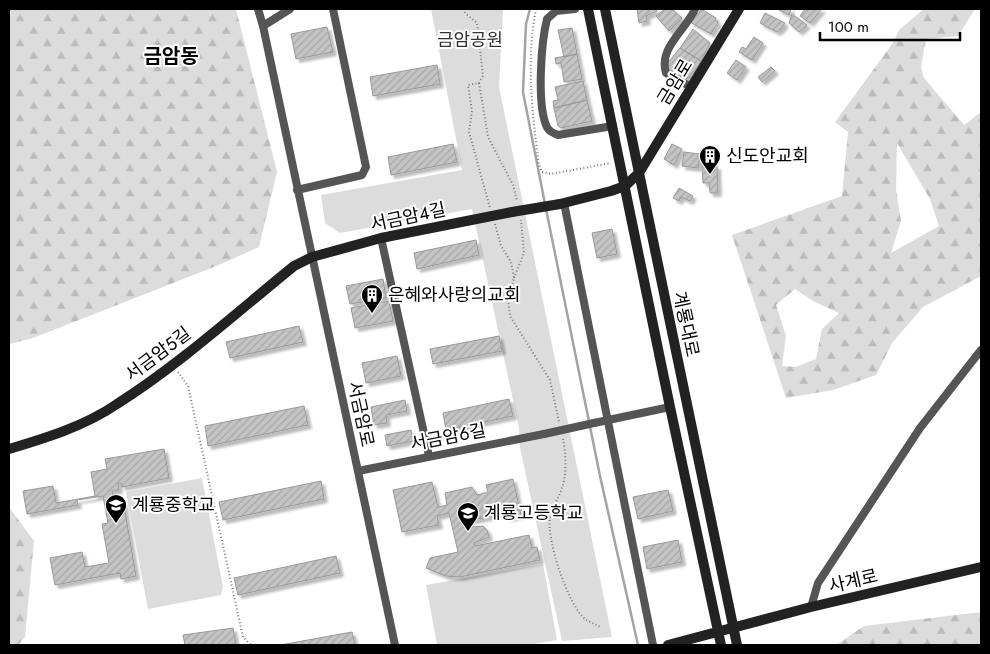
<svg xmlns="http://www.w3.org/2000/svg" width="990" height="654" font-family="Jost,'Noto Sans KR',sans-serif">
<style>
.green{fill:#dcdcdc}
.forest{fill:url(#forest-firs);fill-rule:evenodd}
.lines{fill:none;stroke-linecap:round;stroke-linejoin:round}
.stream{stroke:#a3a3a3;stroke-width:2.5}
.building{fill:url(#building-hatch);stroke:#999;filter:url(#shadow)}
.path{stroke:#777;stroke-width:2;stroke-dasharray:1 2.5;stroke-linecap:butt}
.street{stroke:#555;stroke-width:8}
.secondary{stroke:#222;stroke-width:10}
.street-bridge{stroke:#555;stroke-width:8}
.secondary-bridge{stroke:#222;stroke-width:10}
.labels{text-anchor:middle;stroke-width:4;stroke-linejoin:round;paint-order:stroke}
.park-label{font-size:18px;fill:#333;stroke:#fff}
.street-label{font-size:18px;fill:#000;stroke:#fff}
.poi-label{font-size:18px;fill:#000;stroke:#fff;text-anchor:start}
.quarter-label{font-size:20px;font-weight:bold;fill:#000;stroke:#fff}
</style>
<defs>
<pattern id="forest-firs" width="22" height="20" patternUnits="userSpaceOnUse" patternTransform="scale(1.25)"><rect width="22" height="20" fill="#dcdcdc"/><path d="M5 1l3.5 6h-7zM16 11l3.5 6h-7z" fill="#bbb"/></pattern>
<pattern id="building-hatch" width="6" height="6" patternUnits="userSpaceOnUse" patternTransform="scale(1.25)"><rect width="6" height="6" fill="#c4c4c4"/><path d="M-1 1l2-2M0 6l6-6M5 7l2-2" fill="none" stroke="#a7a7a7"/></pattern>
<filter id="shadow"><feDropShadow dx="3.5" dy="3.5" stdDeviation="1" flood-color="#0004"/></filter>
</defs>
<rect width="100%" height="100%" fill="#fff"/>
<!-- green -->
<path class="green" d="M431 9H503L499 87 612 637 562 641 520 448 519 428 472 209 340 233 325 223 321 195 462 170Z
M202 478 223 587 221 595 148 609 126 492Z
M543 564 557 640 528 645H437L426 585Z"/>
<!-- forest -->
<path class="forest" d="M9 9H236L277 172 259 247 219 265 33 338 9 344Z
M924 9H975L958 36 926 39 921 67 924 78 964 125 981 112V276L923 307 892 343 876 375 833 390 786 398 732 235 842 196 848 132 835 122 893 43 899 30ZM897 143 930 199 939 226 891 253 901 221 896 189ZM795 289 813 301 839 313 822 329 816 359 796 367 782 366 786 336 776 305Z
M9 507 34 541 25 637 18 645H9Z
M981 612V645H836L864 626Z"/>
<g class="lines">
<!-- stream -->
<path class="stream" d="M530 9 526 24 523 92 545 204
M546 209 600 476 638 645"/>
</g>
<!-- building -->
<path class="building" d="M637 9H656L657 11 646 16 647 21 639 23Z
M665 9H672L682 18 669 31 656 16Z
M701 9 716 18 715 20 718 22 711 34 690 22 696 13 698 14Z
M777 9H791L789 15Z
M805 9H822L810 23 800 16Z
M765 13 785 23 781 29 777 32 760 23Z
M792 14 807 25 799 32 789 23Z
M327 27 333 52 296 59 291 34Z
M572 28 577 54 564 57 558 30Z
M693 29 710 43 701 61 680 48Z
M754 37 763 43 752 60 739 52 742 47 746 49Z
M680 48 701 61 692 77 685 79 668 71 667 64Z
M577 54 582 79 564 82 561 63 556 64 555 58Z
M736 60 746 67 737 80 727 73Z
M437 65 440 84 373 96 370 77Z
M771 67 775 71 762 82 758 77Z
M583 81 587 100 554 108 553 101 558 100 555 87Z
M587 100 592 121 561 128 558 126 554 108Z
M453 144 457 162 391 175 388 157Z
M672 144 682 149 674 165 664 159Z
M684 152 700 154 698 168 682 166Z
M702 166H717L718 193H710L709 183H703Z
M679 188 693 196 690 201 681 197 679 201 673 198Z
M612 229 617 254 597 258 592 233Z
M476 240 479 255 417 269 414 253Z
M383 279 386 298 350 304 346 286Z
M389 301 393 321 355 328 351 308Z
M299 326 303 342 230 358 226 342Z
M499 336 502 351 433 364 430 349Z
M397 356 401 376 366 383 362 363Z
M509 399 513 416 446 430 443 413Z
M405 400 407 411 386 415 387 423 374 425 371 407Z
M304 406 308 425 208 446 205 426Z
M411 430 413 441 387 446 385 435Z
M164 449 169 478 122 487 121 483H118L119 490 112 491 114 502 123 500 136 576 121 579 120 573 55 585 50 558 82 552 85 567 109 563 102 524 108 523 103 496 77 500 78 505 27 514 23 491 53 486 56 503 95 496 91 472 107 469 105 459Z
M513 479 521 515 508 518 507 513 468 521 471 527 483 526 487 530 489 537 474 543 475 546 529 535 532 548 537 547 540 560 460 577 446 576 426 568 430 558 458 552 449 513 437 516 439 525 402 532 393 490 432 482 438 507 447 505 445 493 472 487 477 495 488 492 486 485Z
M321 481 324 499 223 520 219 502Z
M668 490 673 511 638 519 633 497Z
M678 540 682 562 647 569 643 547Z
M336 556 340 573 238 595 234 578Z
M233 628 236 645H185L183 635Z
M352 632 355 645H280Z"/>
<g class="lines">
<!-- path -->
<path class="path" d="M463 9 466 14 477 23 483 76 479 83 468 85 472 111 469 132 490 208
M536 9C526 61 532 112 539 165L542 172 551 174 611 163
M479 83 488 137 513 185 517 201
M495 224 501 246 511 262 514 278 508 300 510 316 550 380 559 422
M514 278 524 253 521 220
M178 372 188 386 243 637 251 645
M563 439C566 453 567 475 562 488 559 498 552 507 550 517 546 539 568 606 586 620 590 622 595 624 600 627"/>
<!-- street -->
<path class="street" d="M258 9 263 26 395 645
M575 9 556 11 547 19C541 43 537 102 546 125 548 131 553 133 558 135L613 126
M263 26 290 9
M691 87 666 73C658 48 686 30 695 9
M297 190 362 175 366 167 333 9
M564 203 653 645
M381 238 429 456
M594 423 670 407
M358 471 544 434
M811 607 818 583 920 428 981 350"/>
<!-- secondary -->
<path class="secondary" d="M588 9 670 407 721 645
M605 9 737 645
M560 204 611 191 625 186 639 173 739 9
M9 449C46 438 85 426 117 404 180 364 236 313 294 266L312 257 381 238 512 212
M668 645 811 607 981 567"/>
<!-- street-bridge -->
<path class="street-bridge" d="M544 434 594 423"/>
<!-- secondary-bridge -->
<path class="secondary-bridge" d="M512 212 560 204"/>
</g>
<!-- icons -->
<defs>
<g id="building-pin" transform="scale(1.125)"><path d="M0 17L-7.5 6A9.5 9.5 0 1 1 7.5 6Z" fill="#000" stroke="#fff"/><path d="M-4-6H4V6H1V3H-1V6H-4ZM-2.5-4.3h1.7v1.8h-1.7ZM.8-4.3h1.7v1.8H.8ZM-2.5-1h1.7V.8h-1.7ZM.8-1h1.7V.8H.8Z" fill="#fff"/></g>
<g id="school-pin" transform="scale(1.125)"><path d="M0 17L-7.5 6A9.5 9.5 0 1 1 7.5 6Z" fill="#000" stroke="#fff"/><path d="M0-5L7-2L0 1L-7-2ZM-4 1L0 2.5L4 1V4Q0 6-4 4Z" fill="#fff"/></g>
</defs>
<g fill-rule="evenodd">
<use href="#building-pin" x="710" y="156"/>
<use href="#building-pin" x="372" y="295"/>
<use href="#school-pin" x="116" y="505"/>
<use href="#school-pin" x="468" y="513"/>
</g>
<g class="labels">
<!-- park labels -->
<g class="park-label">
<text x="470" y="46">금암공원</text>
</g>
<!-- street labels -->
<g class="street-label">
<text transform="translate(675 82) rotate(-59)" y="6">금암로</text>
<text transform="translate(408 217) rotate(-12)" y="6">서금암4길</text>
<text transform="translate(686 324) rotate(78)" y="6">계룡대로</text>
<text transform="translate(158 354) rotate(-37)" y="6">서금암5길</text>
<text transform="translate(361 414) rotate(78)" y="6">서금암로</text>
<text transform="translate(448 437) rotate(-11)" y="6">서금암6길</text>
<text transform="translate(853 581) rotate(-13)" y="6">사계로</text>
</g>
<!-- poi labels -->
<g class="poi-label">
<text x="726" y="162">신도안교회</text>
<text x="388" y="301">은혜와사랑의교회</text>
<text x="132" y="511">계룡중학교</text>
<text x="484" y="519">계룡고등학교</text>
</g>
<!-- quarter labels -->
<g class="quarter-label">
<text x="171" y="63">금암동</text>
</g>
</g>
<!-- border -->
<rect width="990" height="654" fill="none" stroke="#000000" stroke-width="20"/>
<!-- scale -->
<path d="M820 32v8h140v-8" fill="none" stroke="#000000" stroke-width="2.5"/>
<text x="828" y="32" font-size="15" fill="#000000" stroke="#ffffff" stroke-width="4" paint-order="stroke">100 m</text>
</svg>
